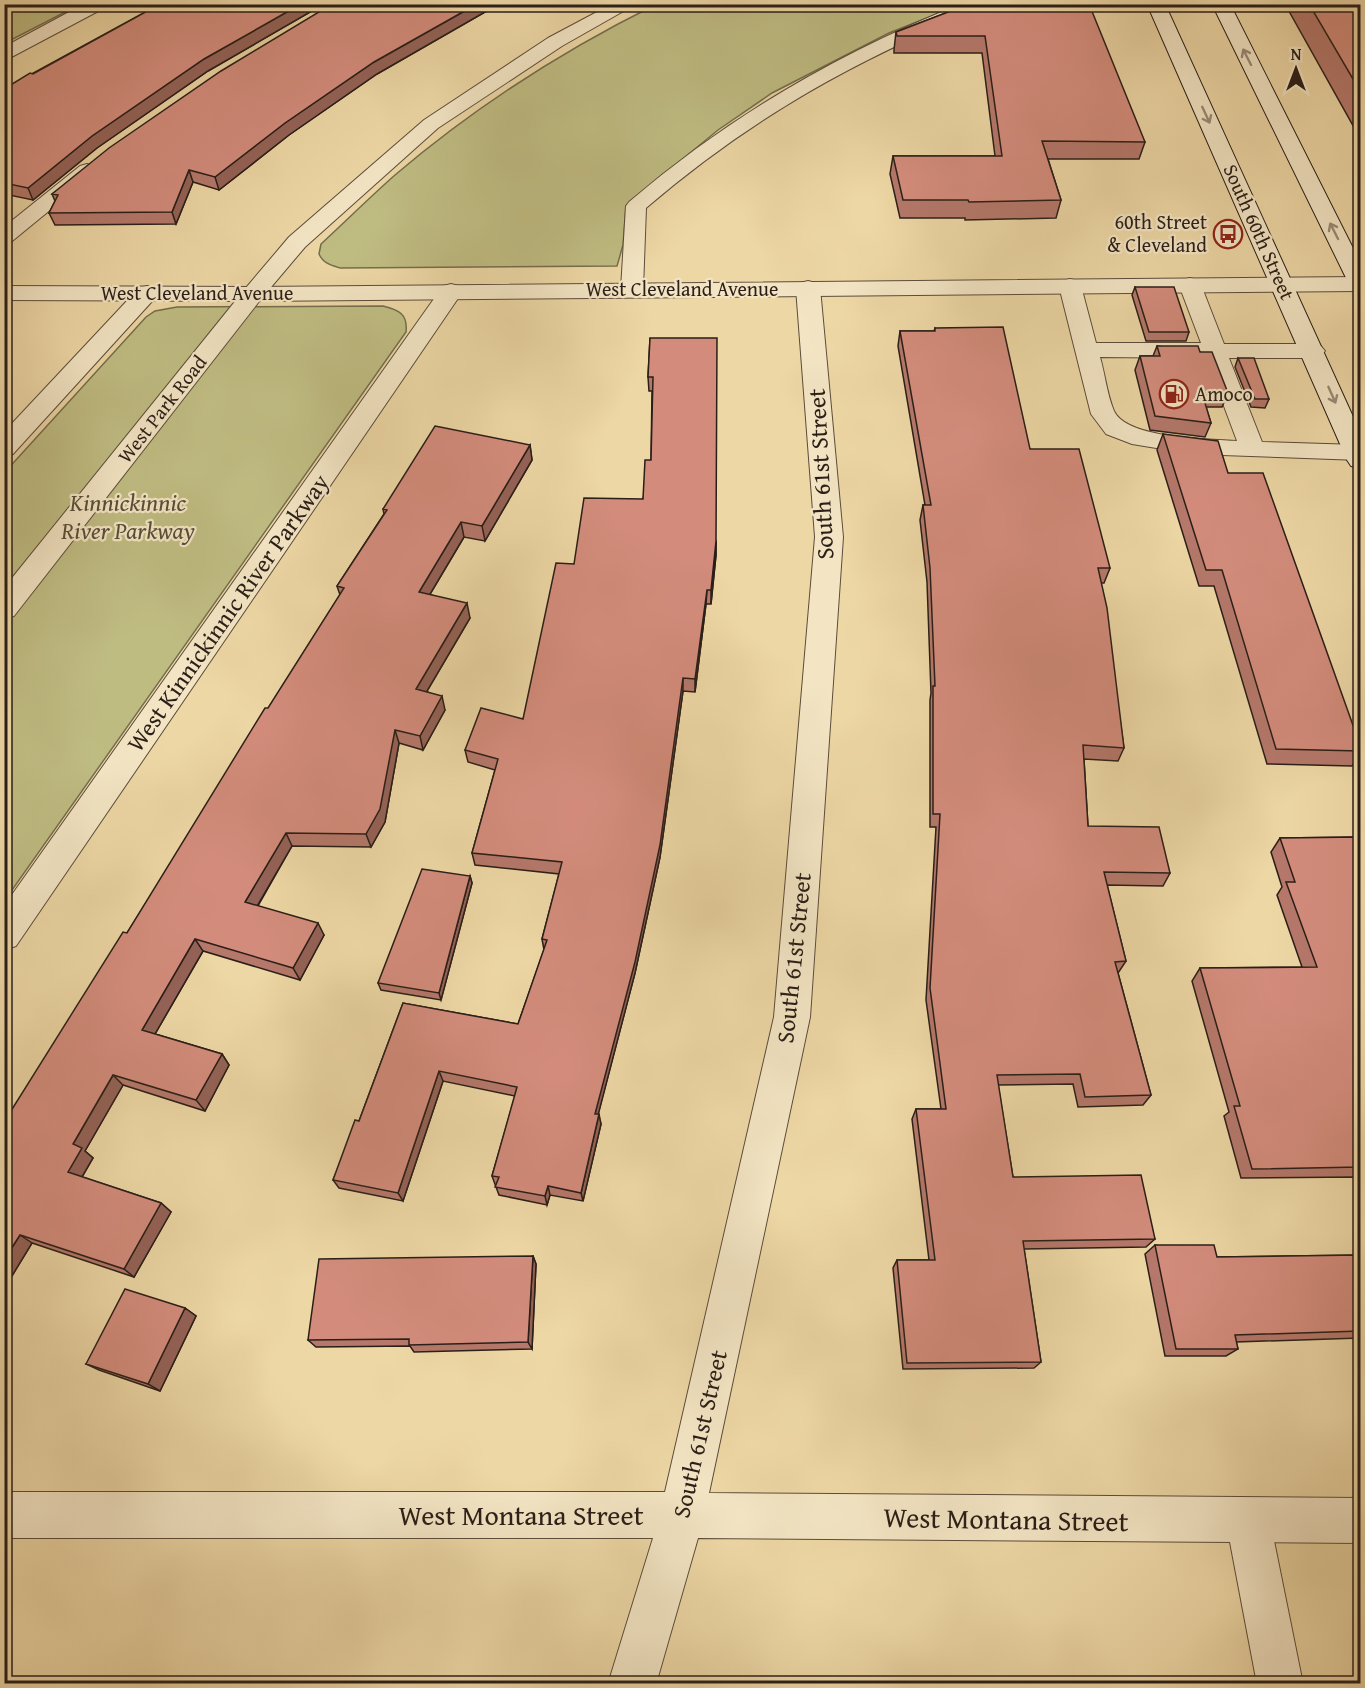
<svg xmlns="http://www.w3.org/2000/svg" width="1365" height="1688" font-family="'Gentium Book Plus',serif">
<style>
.green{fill:#bfbc82;stroke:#746d4d;stroke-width:1.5}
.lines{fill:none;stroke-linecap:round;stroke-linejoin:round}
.service-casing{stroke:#5b4c3b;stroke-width:2}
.minor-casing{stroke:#5b4c3b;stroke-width:2}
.tertiary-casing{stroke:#5b4c3b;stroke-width:2}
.secondary-casing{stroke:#2a1e18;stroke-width:2}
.service{fill:#f3e5c4;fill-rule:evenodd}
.minor{fill:#f3e5c4;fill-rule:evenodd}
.tertiary{fill:#f3e5c4;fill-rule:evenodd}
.secondary{fill:#f3e5c4;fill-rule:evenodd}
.wall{fill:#b5786b;stroke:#2a1e18;stroke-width:1.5}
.shaded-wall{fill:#946257;stroke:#2a1e18;stroke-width:1.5}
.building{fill:#d38c7c;stroke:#2a1e18;stroke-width:1.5}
.oneway{stroke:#998b77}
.labels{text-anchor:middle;stroke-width:4.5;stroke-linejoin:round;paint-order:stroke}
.far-poi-label{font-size:20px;fill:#2a1e18;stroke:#f3e5c4;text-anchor:end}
.far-street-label{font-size:20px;fill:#2a1e18;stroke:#f3e5c4}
.street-label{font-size:24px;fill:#2a1e18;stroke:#f3e5c4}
.park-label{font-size:24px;font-style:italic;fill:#574d38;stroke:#f3e5c4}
.near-street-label{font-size:28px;fill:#2a1e18;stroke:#f3e5c4}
</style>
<rect width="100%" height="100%" fill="#edd7a5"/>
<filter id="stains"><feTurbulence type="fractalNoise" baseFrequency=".00333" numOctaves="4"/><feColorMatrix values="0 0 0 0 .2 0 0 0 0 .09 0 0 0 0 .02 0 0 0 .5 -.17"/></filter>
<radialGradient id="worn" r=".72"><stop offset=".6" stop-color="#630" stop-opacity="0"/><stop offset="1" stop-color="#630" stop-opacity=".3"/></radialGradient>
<!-- green -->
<path class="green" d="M5 4H79V5L5 43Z
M655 5H960L889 33 772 93 718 130 626 206 623 245 617 266 340 268C330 265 323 263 319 254L321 244C346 221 370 197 395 175 475 107 562 51 655 5Z
M383 306C399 310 408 314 406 332L5 900V472L146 317 155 311 177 307Z"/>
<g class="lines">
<!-- service casing -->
<g class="service-casing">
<path id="service" d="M961 4H986L984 8C856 59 751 118 646 208L643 289 640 294 632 296 624 294 621 289 626 206 629 202C731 115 837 54 961 4Z
M87 164 94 166 97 170 94 174 11 242 4 244V227L80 166Z
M1190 278 1198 280 1201 285 1224 344H1313L1321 346 1325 351 1321 356 1313 358H1229L1262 442 1358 445 1360 446V460L1193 454 1132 444 1106 434 1091 414 1059 286 1062 281 1070 279 1078 281 1081 286 1096 343H1201L1179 285 1182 280ZM1100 357 1206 358 1237 441C1209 439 1127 439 1114 411 1107 395 1105 374 1100 357Z
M1248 1499 1263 1506 1270 1521 1303 1684H1257L1226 1521 1233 1506Z"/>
</g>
<!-- minor casing -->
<g class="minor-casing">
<path id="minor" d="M84 4H107L104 8 4 61V47Z
M612 4H636L562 46 438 128 305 247 261 299 14 616 4 619V588L245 289 289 237 424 120 548 38Z
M808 281 816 283 820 288 843 537 810 1017 709 1493 1360 1498V1543L698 1538 656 1684H608L653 1538H4V1492H665L774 1017 815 537 796 288 800 283Z
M451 284 459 286 463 291 16 946 4 950V906L443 286Z
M147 286 155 288 159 293 155 298 13 454 4 456V432L139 288Z"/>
</g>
<!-- tertiary casing -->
<g class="tertiary-casing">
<path id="tertiary" d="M1360 277V291L253 301 4 300V286L253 287Z"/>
</g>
<!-- secondary casing -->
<g class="secondary-casing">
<path id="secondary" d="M1147 4H1165L1360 432V468L1351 466 1347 460Z
M1212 4H1230L1360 262V291L1352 289 1349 284Z"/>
</g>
<!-- service -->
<use href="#service" class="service"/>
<!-- minor -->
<use href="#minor" class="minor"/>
<!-- tertiary -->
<use href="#tertiary" class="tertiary"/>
<!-- secondary -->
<use href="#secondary" class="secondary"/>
</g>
<!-- wall -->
<path class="wall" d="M160 4H324L208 71 97 148 33 200 4 194V89Z
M332 4H499L377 74 289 135 219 190 193 182 176 224 55 225 49 213 55 201 52 194Z
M969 4 1145 142 1139 159H1048L1061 200 1056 218 965 220V218H900L890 174 893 156H995L982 53H894V50L896 32Z
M1285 4H1360V138Z
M1135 287 1189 332 1186 341H1146L1132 295Z
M935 328 1030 449 1110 568 1104 583H1101L1124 748 1118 761 1084 759 1088 826 1170 873 1163 886 1107 885 1126 961 1118 973 1151 1095 1143 1105 1078 1107 1073 1084 998 1085 1013 1177 1155 1239 1146 1247 1024 1249 1041 1362 1034 1368 903 1369 893 1268 897 1260H929L912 1119 916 1109H941L926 1000 936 827H930V700L931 693 927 582 920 520 923 505H925L898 346 900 331H934Z
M650 338 716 541V555L711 604H706L695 692 683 691 660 857 635 973 598 1114 601 1124 583 1201 550 1195 547 1205 499 1195 492 1176 515 1096 443 1081 403 1201 339 1188 333 1180 359 1121 403 1003 518 1024 544 950 542 939 559 874 475 865 472 853 495 770 468 762 465 750 523 719 574 564 643 499 651 460 652 391H649L648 377Z
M1157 346 1200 352 1228 393 1222 407H1206L1211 423 1205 437 1150 430 1135 370 1140 356H1153Z
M1238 358 1269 399 1265 408 1251 407 1235 367Z
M1163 434 1228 473 1360 745V754L1352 766 1267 764 1214 586H1199L1157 450Z
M530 445 532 460 485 541 464 537 430 594 470 618 427 691 445 710 423 750 399 743 385 822 371 847 292 846 258 906 324 935 300 980 203 951 155 1034 222 1054 229 1065 205 1111 123 1085 85 1151 93 1158 82 1177 161 1203 171 1212 134 1277 32 1243 4 1289V1122L127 933 340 595 337 586 384 514 383 509Z
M1360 837V1187L1357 1177 1241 1178 1224 1116 1229 1112 1192 981 1200 968 1302 967 1277 895 1282 887 1271 852 1280 838Z
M470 876 472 883 441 1000 381 990 378 983Z
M1155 1245 1217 1257 1360 1255V1338L1236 1342 1238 1349 1226 1356H1165L1145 1254Z
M533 1256 536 1264 532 1349 414 1352 410 1346 316 1347 308 1340Z
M185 1308 196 1316 160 1391 99 1370 86 1364Z
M1313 1677H1360V1683H1314Z"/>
<!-- shaded-wall -->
<path class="shaded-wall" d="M301 4H324L208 71 97 148 33 200 28 188 92 136 204 59Z
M477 4H499L377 74 289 135 219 190 215 177 285 123 374 62Z
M189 170 193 182 176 224 172 212Z
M530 445 532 460 485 541 482 526Z
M461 522 464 537 423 606 419 592Z
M716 541V555L711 604V590Z
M707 590 706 604 695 692V679Z
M467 603 470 618 420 703 416 689Z
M683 678V691L660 857 635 973 596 1123 595 1114Z
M442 696 445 710 423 750 420 736Z
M395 730 399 743 385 822 371 847 366 834Z
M286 833 292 846 252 915 245 902Z
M470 876 472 883 441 1000 439 993Z
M318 923 324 935 300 980 293 968Z
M195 939 203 951 151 1041 142 1030Z
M222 1054 229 1065 205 1111 196 1100Z
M439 1071 443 1081 403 1201 398 1193Z
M113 1075 123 1085 85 1151 93 1158 79 1182 68 1172 73 1144Z
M599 1114 601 1124 583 1201 581 1193Z
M548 1186 550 1195 547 1205 545 1196Z
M161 1203 171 1212 134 1277 124 1269Z
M20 1235 32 1243 4 1289V1260Z
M533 1256 536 1264 532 1349 528 1342Z
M185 1308 196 1316 160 1391 148 1384Z"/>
<!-- building -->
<path class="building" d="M160 4H301L204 59 92 136 28 188 4 183V89L30 73 33 74Z
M332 4H477L374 62 285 123 215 177 189 170 172 212 49 213 58 195 52 194 109 148 221 71Z
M969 4H1089L1145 142 1042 141 1061 200 969 202 968 200H903L893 156H1002L985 36H897L896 32Z
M1309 4H1360V91Z
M1135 287H1174L1189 332H1149Z
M1003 327 1030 449H1079L1110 568H1098L1107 608 1124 748 1083 745 1088 826 1159 827 1170 873 1104 872 1126 961 1115 962 1151 1095 1085 1097 1080 1074 997 1075 1013 1177 1141 1175 1155 1239 1023 1241 1041 1362 907 1363 897 1260H935L916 1109H946L930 988 940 814H933V686H935L930 568 923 505H931L900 331H935V328Z
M650 338H717L716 541 711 590H707L695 679 683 678 660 845 635 962 595 1114H599L581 1193 548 1186 545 1196 495 1187 499 1177 492 1176 517 1087 439 1071 398 1193 333 1180 355 1120 359 1121 403 1003 518 1024 547 940 542 939 562 862 472 853 498 759 465 750 481 708 523 719 556 563 574 564 584 498 643 499 645 460H651L653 377H648Z
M1157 346H1198L1200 352H1212L1228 393H1202L1211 423 1155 416 1140 356H1160Z
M1238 358H1254L1269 399H1255Z
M435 426 530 445 482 526 461 522 419 592 467 603 416 689 442 696 420 736 395 730 380 809 366 834 286 833 245 902 318 923 293 968 195 939 142 1030 222 1054 196 1100 113 1075 73 1144 82 1148 68 1172 161 1203 124 1269 20 1235 4 1260V1122L123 932 127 933 265 708H268L344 588 337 586 387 510 383 509Z
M1163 434 1218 441 1228 473H1263L1360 745V751L1276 749 1222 570H1206Z
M1360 837V1167L1252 1169 1234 1106H1240L1200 968 1317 967 1286 882H1295L1280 838Z
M422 869 470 876 439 993 378 983Z
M1155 1245H1214L1217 1257 1360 1255V1331L1235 1335 1238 1349H1176Z
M533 1256 528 1342 409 1345V1339L308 1340 319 1259Z
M125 1289 185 1308 148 1384 86 1364Z
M1328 1677H1360V1683H1330Z"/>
<!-- one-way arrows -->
<defs><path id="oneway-shaft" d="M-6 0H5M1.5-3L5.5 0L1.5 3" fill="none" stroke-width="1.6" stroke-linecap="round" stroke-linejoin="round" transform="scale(1.5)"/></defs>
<g class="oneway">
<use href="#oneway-shaft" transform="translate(1247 57) rotate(-117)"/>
<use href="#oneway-shaft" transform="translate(1206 115) rotate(65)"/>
<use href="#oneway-shaft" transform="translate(1334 231) rotate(-117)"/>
<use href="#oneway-shaft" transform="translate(1332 395) rotate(66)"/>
</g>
<!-- icons -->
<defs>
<g id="bus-ring" transform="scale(1.5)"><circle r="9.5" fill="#f3e5c4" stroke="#8f2418" stroke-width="1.5"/><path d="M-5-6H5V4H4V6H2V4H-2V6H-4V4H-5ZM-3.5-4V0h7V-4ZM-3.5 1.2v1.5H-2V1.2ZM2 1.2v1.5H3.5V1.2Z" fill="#8f2418"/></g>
<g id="fuel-ring" transform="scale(1.5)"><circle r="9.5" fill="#f3e5c4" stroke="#8f2418" stroke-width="1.5"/><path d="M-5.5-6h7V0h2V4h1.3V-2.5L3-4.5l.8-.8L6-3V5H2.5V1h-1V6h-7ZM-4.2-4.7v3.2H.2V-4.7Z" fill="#8f2418"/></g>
</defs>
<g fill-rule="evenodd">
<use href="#bus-ring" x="1228" y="234"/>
<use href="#fuel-ring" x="1174" y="394"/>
</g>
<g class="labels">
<!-- far-poi labels -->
<g class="far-poi-label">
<text x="1207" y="229">60th Street<tspan x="1207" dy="23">&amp; Cleveland</tspan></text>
<text x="1195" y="401" text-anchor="start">Amoco</text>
</g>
<!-- far-street labels -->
<g class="far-street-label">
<text transform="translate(1259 232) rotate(66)" y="7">South 60th Street</text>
<text x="682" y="296">West Cleveland Avenue</text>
<text x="197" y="300">West Cleveland Avenue</text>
<text transform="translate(162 409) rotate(-52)" y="7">West Park Road</text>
</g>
<!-- street labels -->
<g class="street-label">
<text transform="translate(821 474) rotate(-93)" y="8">South 61st Street</text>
<text transform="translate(228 613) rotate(-55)" y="8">West Kinnickinnic River Parkway</text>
<text transform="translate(794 958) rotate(-84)" y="8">South 61st Street</text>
<text transform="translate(700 1434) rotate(-77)" y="8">South 61st Street</text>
</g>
<!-- park labels -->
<g class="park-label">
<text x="128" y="511">Kinnickinnic<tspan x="128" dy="28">River Parkway</tspan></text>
</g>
<!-- near-street labels -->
<g class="near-street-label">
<text x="521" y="1525">West Montana Street</text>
<text transform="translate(1006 1519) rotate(1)" y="10">West Montana Street</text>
</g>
</g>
<!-- margin -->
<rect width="1365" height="1688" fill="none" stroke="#edd7a5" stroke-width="24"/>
<rect x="6" y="6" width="1353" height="1676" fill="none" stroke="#2a1e18" stroke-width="3"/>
<rect x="12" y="12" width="1341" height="1664" fill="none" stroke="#2a1e18" stroke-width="1.5"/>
<!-- north arrow -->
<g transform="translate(1296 69)" stroke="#f3e5c4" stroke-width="4.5" paint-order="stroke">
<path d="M0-4.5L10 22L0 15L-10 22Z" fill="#2a1e18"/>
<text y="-9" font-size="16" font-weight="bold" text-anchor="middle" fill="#2a1e18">N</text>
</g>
<rect width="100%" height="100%" filter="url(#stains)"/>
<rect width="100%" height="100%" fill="url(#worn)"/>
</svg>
